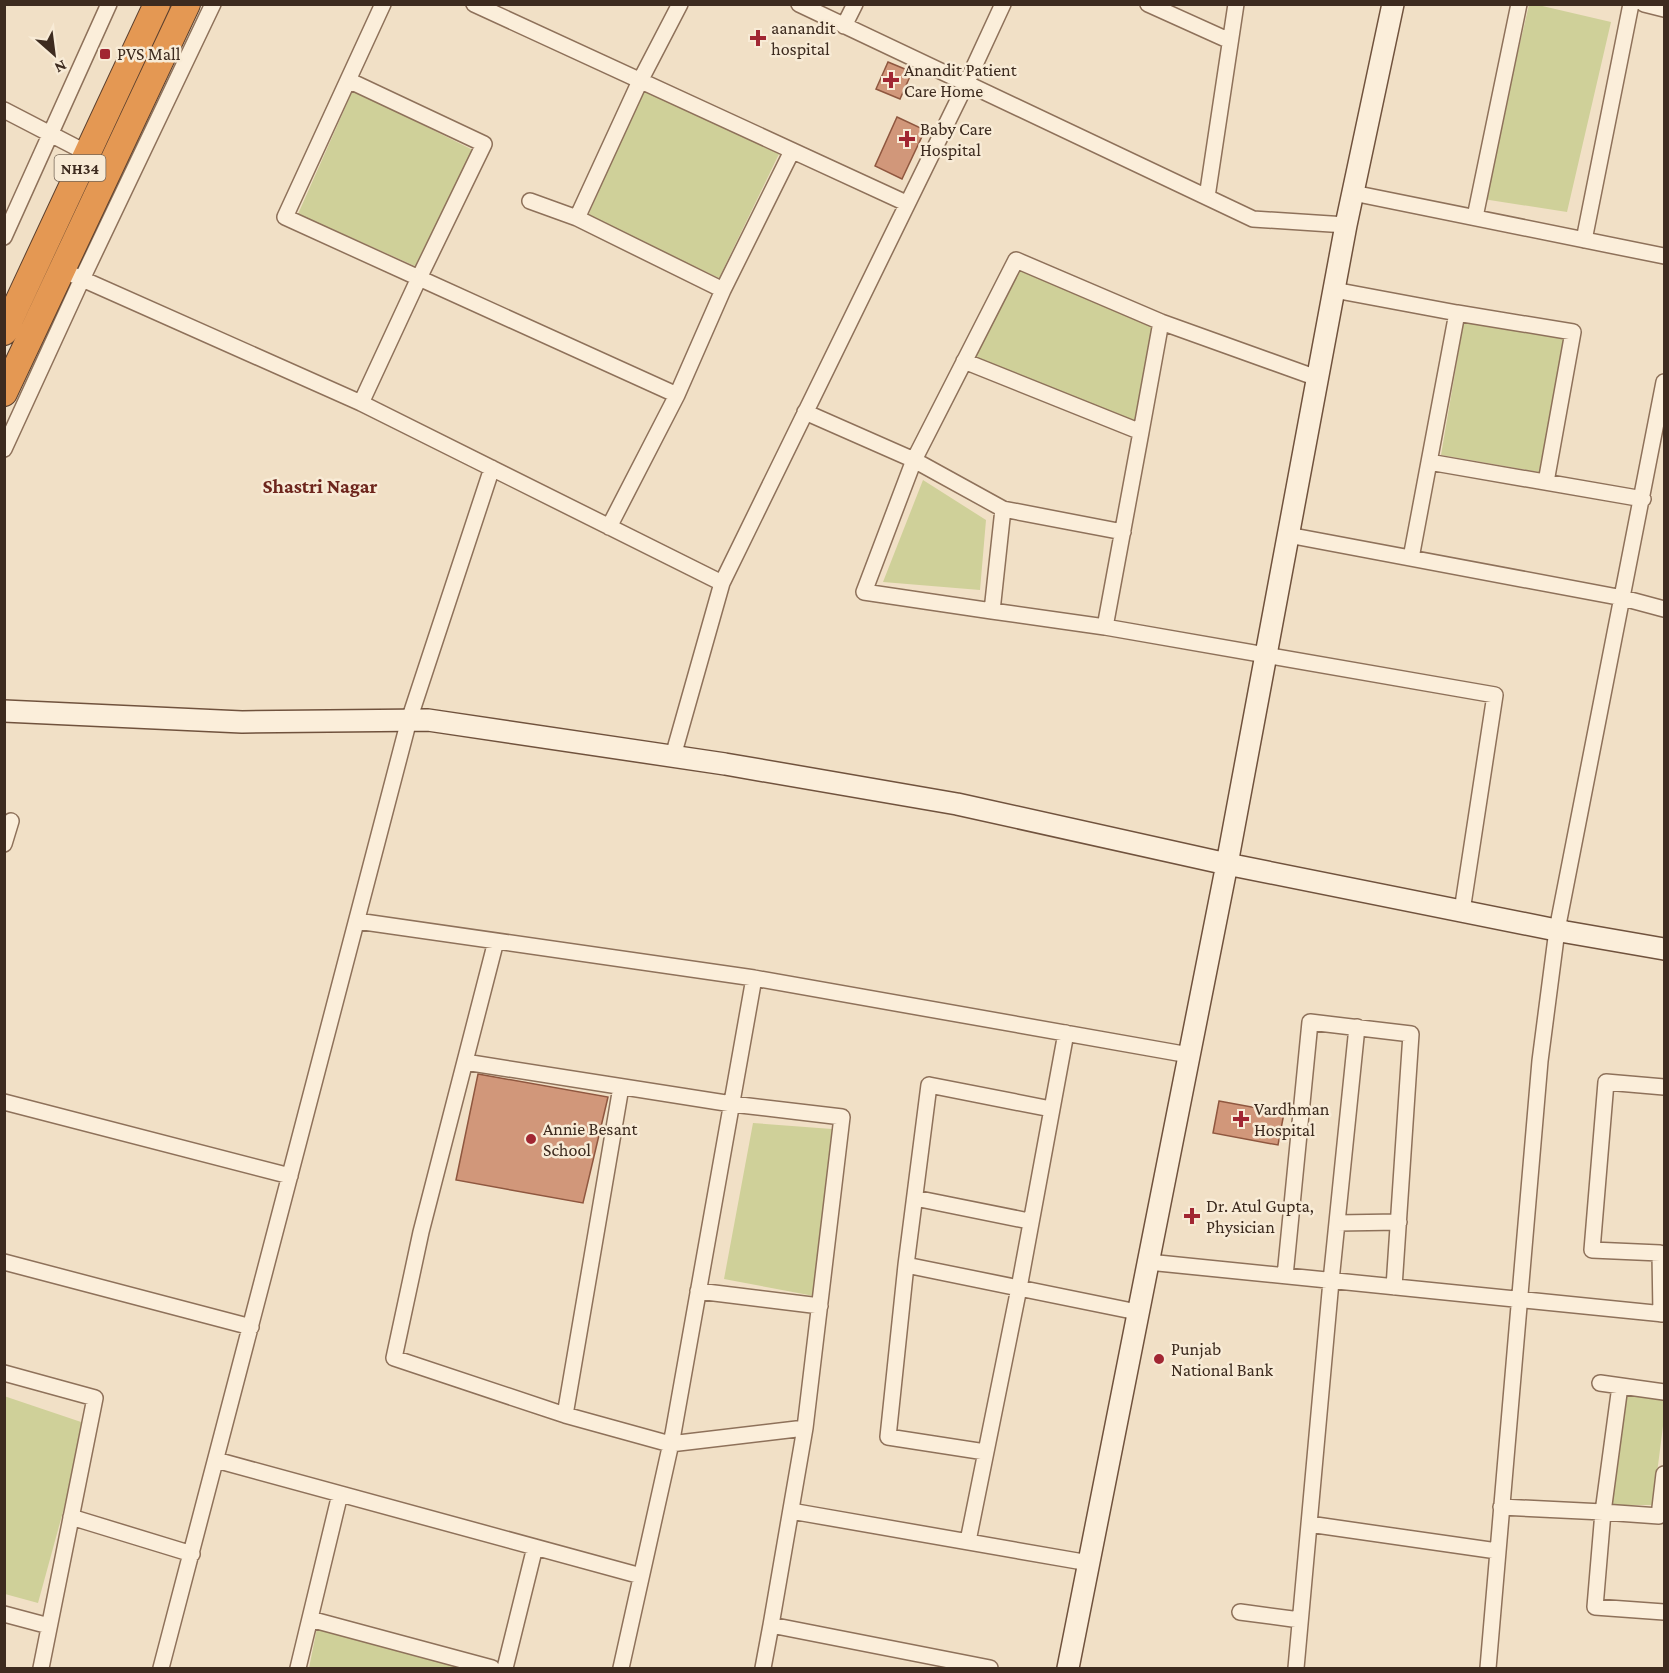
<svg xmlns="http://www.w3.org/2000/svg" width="1669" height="1673" font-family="'Crimson Pro',serif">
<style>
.green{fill:#cfd099}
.building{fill:#d1977a;stroke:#8f573f;stroke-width:1.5}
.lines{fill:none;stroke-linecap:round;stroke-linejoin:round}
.street-casing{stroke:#8e715a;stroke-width:18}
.secondary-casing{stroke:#70523d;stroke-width:24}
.highway-casing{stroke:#5c402e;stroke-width:28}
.street{stroke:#fbeeda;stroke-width:15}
.secondary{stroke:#fbeeda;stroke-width:21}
.highway{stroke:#e49853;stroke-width:26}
.poi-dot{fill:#a12632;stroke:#f8ebd6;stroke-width:2}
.labels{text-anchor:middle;stroke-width:5;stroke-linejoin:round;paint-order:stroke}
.shield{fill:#f8ebd6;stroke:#756556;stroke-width:1.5}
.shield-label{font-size:16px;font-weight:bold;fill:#3d2b1f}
.poi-label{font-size:18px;fill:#3d2b1f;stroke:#f8ebd6;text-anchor:start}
.neighbourhood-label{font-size:20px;font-weight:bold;fill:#6d251c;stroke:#f8ebd6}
</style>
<rect width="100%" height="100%" fill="#f1e0c6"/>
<!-- green -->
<path class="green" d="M1529 5H1538L1611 22 1567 212 1483 199Z
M643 89 779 154 719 278 588 216Z
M353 90 473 150 415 266 298 214Z
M1021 269 1153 327 1135 421 974 357Z
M1464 320 1565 337 1539 472 1441 455Z
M923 480 986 520 980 590 883 582Z
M753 1123 832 1129 814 1296 724 1279Z
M1626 1393 1664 1399V1418L1653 1505H1612Z
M4 1396 87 1424 38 1603 5 1594Z
M317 1628 463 1668H309Z"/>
<!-- building -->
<path class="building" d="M888 62 912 72 900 99 876 89Z
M897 117 925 130 902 179 875 166Z
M478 1074 608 1097 583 1203 456 1180Z
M1219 1101 1284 1113 1278 1145 1213 1133Z"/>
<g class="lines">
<!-- street casing -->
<g class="street-casing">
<path id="street" d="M474 4 906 203
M680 4 640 81 577 218 723 290 792 151
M799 4 1253 219 1346 225
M1148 4 1230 41
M1644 4 1664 9
M844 26 855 4
M348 80 484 144 419 278 285 217 383 4
M4 110 87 153
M1353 193 1664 256
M1207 197 1236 4
M530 201 577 218
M1475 217 1519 4
M4 237 109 4
M1584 240 1631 4
M62 270 361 403 722 583 966 84 1003 4
M1334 290 1457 313 1411 558
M1457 313 1573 332 1546 482
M1161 322 1317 378
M361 403 419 278 677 395 723 290
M805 412 914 460 1016 260 1161 322 1141 432 964 361
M4 449 82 279 213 4
M914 460 1003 509 992 611 864 592Z
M1429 462 1643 499
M1003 509 1123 532
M609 527 677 395
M1288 535 1623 598 1664 609
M992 611 1105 627 1141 432
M1105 627 1495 695 1462 911
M673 756 722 583
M4 844 11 821
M357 921 754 978 1189 1055
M465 1062 732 1104 842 1117 805 1428 670 1444 565 1415 394 1358 421 1232 496 941
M4 1102 290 1176
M915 1198 1029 1221
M1337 1223 1399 1222
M4 1262 251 1327
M1148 1262 1664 1314
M906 1265 929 1085 1051 1109
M1285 1276 1310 1022 1411 1034 1394 1287
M698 1291 820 1306
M1661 1314 1660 1253 1592 1250 1606 1082 1664 1087
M4 1373 95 1398 41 1668
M1600 1383 1664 1392
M1620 1386 1603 1512 1659 1516 1664 1474
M565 1415 621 1087
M985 1452 888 1437 906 1265 1137 1312
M216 1460 641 1576
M1501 1507 1603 1512 1595 1607 1664 1612
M791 1511 1089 1563
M71 1517 192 1554
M1309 1524 1497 1551
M968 1541 1019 1288 1066 1033
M1240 1612 1300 1620
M4 1614 49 1626
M310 1619 492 1668
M771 1625 805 1428
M161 1668 409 720 492 468
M298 1668 340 1494
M505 1668 535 1547
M621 1668 673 1434 754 978
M763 1668 771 1625 990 1668
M1296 1668 1331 1281 1357 1027
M1488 1668 1540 1061 1557 930 1664 382"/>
</g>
<!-- secondary casing -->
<g class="secondary-casing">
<path id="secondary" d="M4 711 242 722 428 720 725 764 957 804 1227 864 1566 932 1664 949
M1068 1668 1227 864 1346 225 1393 4"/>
</g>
<!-- highway casing -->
<g class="highway-casing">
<path id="highway" d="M4 332 157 4
M4 393 187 4"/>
</g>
<!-- street -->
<use href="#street" class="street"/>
<!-- secondary -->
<use href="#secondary" class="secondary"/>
<!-- highway -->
<use href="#highway" class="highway"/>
</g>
<!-- markers -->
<g class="poi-dot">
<path d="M755 29h6v6h6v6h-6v6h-6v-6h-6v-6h6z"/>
<rect x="99" y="48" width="12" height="12" rx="3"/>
<path d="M888 71h6v6h6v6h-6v6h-6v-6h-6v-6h6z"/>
<path d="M904 130h6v6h6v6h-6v6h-6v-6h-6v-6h6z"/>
<path d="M1238 1110h6v6h6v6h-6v6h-6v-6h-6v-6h6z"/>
<circle cx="531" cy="1139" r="6"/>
<path d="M1189 1207h6v6h6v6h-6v6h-6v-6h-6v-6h6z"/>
<circle cx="1159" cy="1359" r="6"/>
</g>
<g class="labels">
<!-- shield labels -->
<rect class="shield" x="54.5" y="155" width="51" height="26" rx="4.5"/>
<g class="shield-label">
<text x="80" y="174">NH34</text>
</g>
<!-- poi labels -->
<g class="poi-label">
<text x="771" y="34">aanandit<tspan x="771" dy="21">hospital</tspan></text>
<text x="117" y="60">PVS Mall</text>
<text x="904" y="76">Anandit Patient<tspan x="904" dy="21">Care Home</tspan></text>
<text x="920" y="135">Baby Care<tspan x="920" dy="21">Hospital</tspan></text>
<text x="1254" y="1115">Vardhman<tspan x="1254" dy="21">Hospital</tspan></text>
<text x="543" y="1135">Annie Besant<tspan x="543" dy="21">School</tspan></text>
<text x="1206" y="1212">Dr. Atul Gupta,<tspan x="1206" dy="21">Physician</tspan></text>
<text x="1171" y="1355">Punjab<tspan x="1171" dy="21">National Bank</tspan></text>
</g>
<!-- neighbourhood labels -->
<g class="neighbourhood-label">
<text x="320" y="493">Shastri Nagar</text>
</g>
</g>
<!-- border -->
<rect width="1669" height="1673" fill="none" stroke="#3d2b1f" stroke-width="12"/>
<!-- north arrow -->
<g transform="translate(54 54) rotate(152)" stroke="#f8ebd6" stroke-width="4.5" paint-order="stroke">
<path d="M0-4.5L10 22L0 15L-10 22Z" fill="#3d2b1f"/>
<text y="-9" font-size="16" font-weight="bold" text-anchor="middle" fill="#3d2b1f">N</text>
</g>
</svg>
